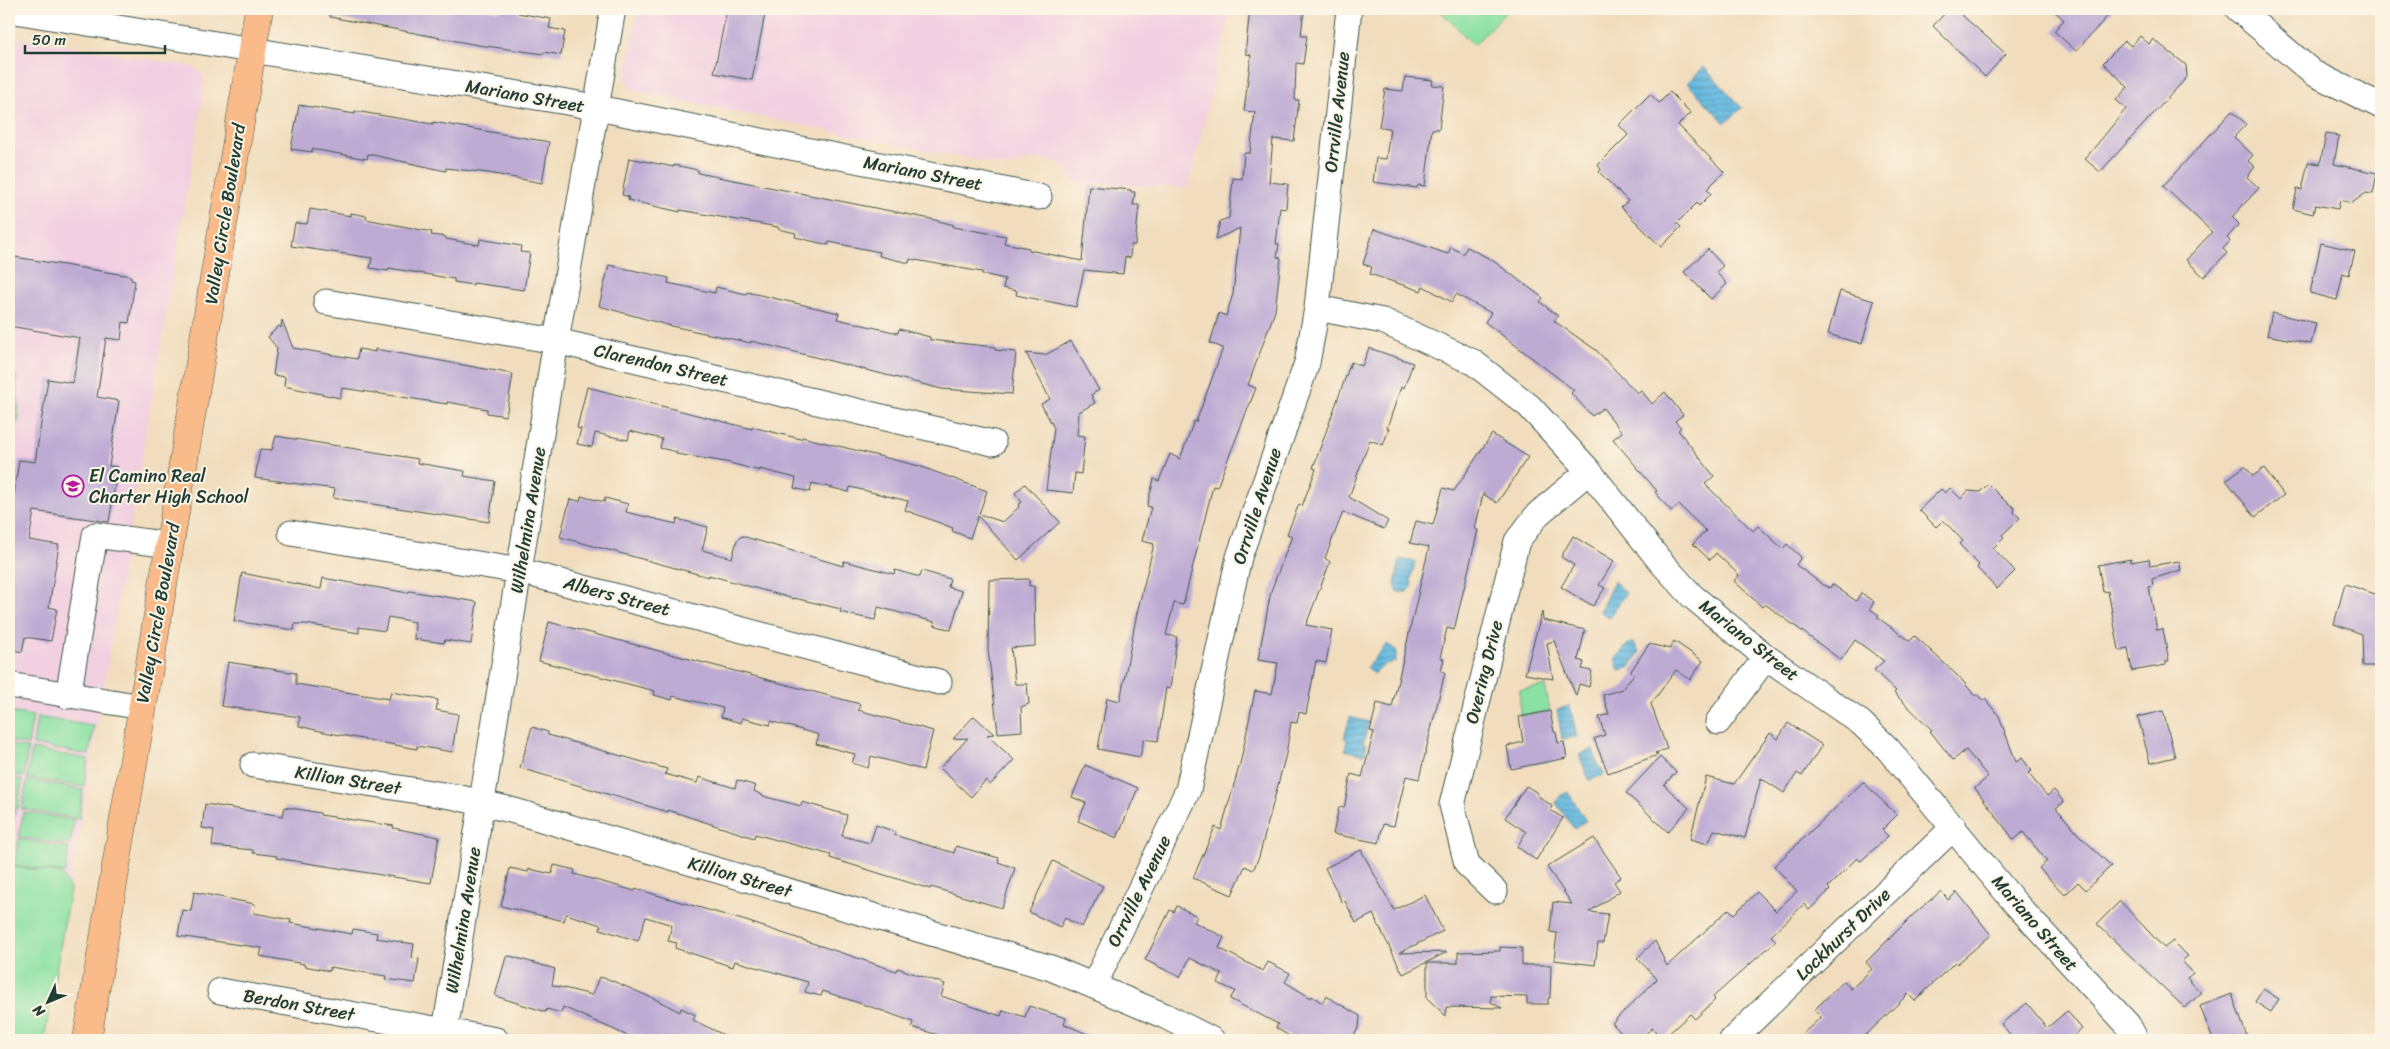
<svg xmlns="http://www.w3.org/2000/svg" width="2390" height="1049" font-family="Sriracha,sans-serif">
<style>
.built{fill:#f2cfe1}
.grass{fill:url(#grass-tufts);stroke:#558f6c}
.green{fill:#8be1a4;stroke:#558f6c}
.water{fill:url(#water-rules);stroke:#427b8a}
.building{fill:#bdabd4}
.lines{fill:none;stroke-linecap:round;stroke-linejoin:round}
.minor-casing{stroke:#3e5549;stroke-width:27}
.major-casing{stroke:#3e5549;stroke-width:29}
.minor{stroke:#fff;stroke-width:25}
.major{stroke:#fabb8b;stroke-width:28}
.labels{text-anchor:middle;stroke-width:4;stroke-linejoin:round;paint-order:stroke}
.street-label{font-size:18px;fill:#1f3d34;stroke:#fcf5e5}
.poi-label{font-size:18px;fill:#1f3d34;stroke:#fcf5e5;text-anchor:start}
</style>
<defs>
<pattern id="grass-tufts" width="24" height="20" patternUnits="userSpaceOnUse" patternTransform="scale(1.25)"><rect width="24" height="20" fill="#8be1a4"/><path d="M3 7l-1-3M5 7V3M7 7l1-3M15 17l-1-3M17 17v-4M19 17l1-3" fill="none" stroke="#78c28e"/></pattern>
<pattern id="water-rules" width="6" height="5" patternUnits="userSpaceOnUse" patternTransform="scale(1.25)"><rect width="6" height="5" fill="#65b9e1"/><path d="M0 2.5h6" fill="none" stroke="#5398b7"/></pattern>
</defs>
<rect width="100%" height="100%" fill="#fcf5e5"/>
<filter id="ink" filterUnits="userSpaceOnUse"><feTurbulence type="fractalNoise" baseFrequency=".02" numOctaves="2"/><feDisplacementMap in="SourceGraphic" scale="10" xChannelSelector="R" yChannelSelector="G"/><feConvolveMatrix kernelMatrix="1 2 1 2 8 2 1 2 1" color-interpolation-filters="sRGB"/></filter>
<filter id="wash" filterUnits="userSpaceOnUse"><feTurbulence type="fractalNoise" baseFrequency=".0096" numOctaves="4" result="noise"/><feDisplacementMap in="SourceGraphic" scale="20" xChannelSelector="R" yChannelSelector="G"/><feGaussianBlur stdDeviation="1.12" result="paint"/><feColorMatrix in="noise" values="0 0 0 0 0 0 0 0 0 0 0 0 0 0 0 0 0 1.4 0 .05"/><feComposite in="paint" operator="in"/></filter>
<g filter="url(#wash)">
<rect width="100%" height="100%" fill="#f1ddbd"/>
<!-- built -->
<path class="built" d="M638 9H1231L1188 188 1074 182 1064 166 1043 159 1028 160 1008 167 634 91 625 80Z
M13 37 193 67 202 73 205 83 44 1040H9V39L12 40Z"/>
<!-- grass -->
<path class="grass" d="M9 374 16 375 19 418 9 443Z"/>
<!-- green -->
<path class="green" d="M1438 9H1509L1474 45Z
M1545 686 1550 711 1520 716V690Z
M9 712 33 716 28 745 9 741Z
M37 717 94 726 89 755 33 745Z
M9 745 28 748 24 777 9 774Z
M32 749 88 759 84 787 27 778Z
M9 778 22 780 18 809 9 807Z
M27 780 83 790 79 819 22 809Z
M9 810 15 811 11 836H9Z
M23 812 74 820 70 845 19 837Z
M19 839 69 848 65 873 14 865Z
M9 866 61 873 70 889 44 1040H9Z"/>
<!-- water -->
<path class="water" d="M1704 67 1742 108 1725 123 1687 83Z
M1400 559 1415 562 1411 580 1413 586 1407 592H1398L1395 584Z
M1614 581 1626 593 1609 618 1600 611Z
M1633 642 1640 652 1629 668 1619 670 1615 660 1627 645Z
M1387 644 1396 650V662L1385 664 1374 674 1367 667Z
M1570 706 1577 737 1562 739 1557 709Z
M1350 717 1369 722 1363 743 1367 744 1364 755 1345 750 1347 739 1344 738Z
M1593 749 1599 768H1602L1604 775 1589 780 1579 755Z
M1568 792 1586 821 1574 829 1556 803 1561 795Z"/>
<g id="blocks">
<!-- building -->
<path class="building" d="M330 9H484L499 11 500 9H518V13L551 19 549 28 565 31 561 55 544 52V54L478 45 330 17Z
M727 9H766L752 80 714 73Z
M1250 9H1304L1301 36H1307L1303 64 1296 63 1295 100H1299L1294 141 1273 139 1269 182 1288 184 1286 209 1280 208 1276 244H1279L1277 257 1281 258 1275 311 1248 385 1256 388 1217 487 1213 486 1183 605 1174 603 1166 635 1177 637 1170 689 1166 688 1158 741 1144 739 1140 757 1098 749 1107 698 1120 701 1137 613 1154 544 1142 541 1151 507 1147 506 1154 479 1159 481 1170 454 1180 459 1194 421 1196 422 1223 348 1210 343 1219 313 1226 316 1233 294 1240 228 1216 239 1220 221 1229 218 1233 178 1242 179 1244 153H1250L1255 112 1244 111 1251 55 1246 54V45Z
M1949 9H1955L2006 54 1985 77 1933 26Z
M2052 9H2114L2076 51 2054 31 2064 20Z
M2140 36 2149 44 2153 39 2186 65 2187 77 2100 172 2085 159 2126 109 2116 100 2128 87 2103 63 2125 41 2131 46Z
M1405 77 1433 80 1432 85 1444 86 1439 129H1432L1425 186 1418 185 1417 188 1373 182 1376 158 1386 159 1390 128 1379 127 1385 89 1403 91Z
M1670 92 1691 113 1678 125 1724 172 1707 189 1711 194 1699 206 1697 203 1677 223 1681 227 1661 247 1621 207 1628 201 1599 172 1601 169 1598 165 1628 135 1619 125 1650 94 1659 103Z
M299 105 355 114V111L433 124V122L549 142 542 183 489 173 446 168V171L368 154 367 159 312 149V152L291 149Z
M2232 111 2246 124 2234 137 2253 155 2248 161 2255 167 2247 177 2259 188 2232 217 2239 224 2227 238 2230 241 2223 249 2227 253 2204 277 2186 260 2212 232 2163 186Z
M2326 134 2339 136 2334 164 2377 173 2373 194 2366 193 2352 203 2340 200 2338 209 2315 205 2313 214 2293 209 2297 189 2302 190 2308 162 2320 164Z
M629 158 674 167V165L698 170V173L931 219 954 225 953 227 1006 236 1004 243 1029 248V250L1082 261 1089 186 1131 190V192H1135L1133 205H1139L1135 245H1131L1130 258 1125 257 1123 274 1084 270 1076 307 1016 295 1017 291 1003 288 1005 279 982 274V272L910 259 909 263 879 256 880 252 829 242 828 245 795 237 796 233 778 229V227L680 210V212L628 200 629 197 622 195Z
M310 209 351 216V213L367 216 366 219 432 232 431 235 446 237V239L479 245 480 239 521 246 520 252 530 253 524 290 473 283V285L454 282V279L389 268 388 271 370 268 372 258 291 246 295 223 307 224Z
M1374 229 1448 254 1451 247 1463 254 1467 247 1492 260 1543 298 1540 302 1558 316 1554 321 1596 350 1637 393 1641 390 1652 404 1665 392 1683 415 1675 421 1681 428 1678 430 1714 476 1705 484 1753 531 1758 526 1783 549 1787 544 1801 557 1796 565 1822 584 1830 588 1832 584 1856 601 1861 593 1874 602 1870 609 1879 615 1877 617 1910 641 1915 636 1962 680 1975 696 1977 694 1983 701 1985 699 1999 716 2016 762 2022 758 2032 771 2028 773 2047 796 2054 790 2064 802 2056 808 2078 834 2111 866 2086 890 2078 882 2065 895 2039 868 2047 861 2023 832 2014 840 1975 788 1988 777 1966 750 1953 760 1930 731 1932 730 1894 693 1896 691 1874 670 1884 661 1855 640 1841 660 1765 604 1762 607 1734 581 1739 575 1716 553 1710 560 1693 544 1706 531 1679 505 1671 511 1655 492 1657 491 1613 439 1622 432 1603 408 1592 416 1571 393 1574 390 1485 322 1491 313 1456 294 1452 302 1423 286 1421 291 1370 274 1372 267 1363 264Z
M2321 243 2355 251 2349 275 2343 273 2337 300 2310 293Z
M1708 249 1723 266 1716 272 1727 284 1711 299 1684 272Z
M9 256 131 276V280L135 281 129 323 123 322 121 340 106 338 97 397 119 401 109 466 118 467 109 522 34 511 29 540 59 545 49 607 57 609 51 641 25 637 22 652 9 649V493L14 494 19 460 35 462 48 379 73 383 80 338 9 326Z
M609 265 669 278 668 283 715 293 716 287 746 294 747 292 839 313 837 319 898 333 899 329 930 337V340L995 347V350L1016 352 1012 394 942 389 751 341V343L667 325 599 306Z
M1840 291 1874 301 1862 344 1828 334Z
M2272 313 2316 323 2311 344 2267 335Z
M282 320 293 348 357 359 359 349 375 352V349L513 374 506 416 487 413V409L447 402V404L342 388 340 398 284 386 285 377 273 375 277 348 268 337 279 326 281 328Z
M1071 341 1099 390 1091 395 1095 403 1079 412 1077 435 1085 436 1081 474 1075 473 1073 493 1046 490 1054 428 1041 404 1050 399 1026 353 1045 355Z
M1369 348 1413 363 1404 388 1401 387 1387 428 1389 429 1383 445 1370 440 1349 497 1388 521 1384 529 1343 512 1325 558 1330 562 1306 625 1332 630 1326 663 1316 661 1306 714 1299 712 1297 723 1291 722 1286 754 1259 857 1253 870 1245 866 1232 895 1193 878 1215 827 1221 830 1241 760 1255 691 1272 694 1278 663 1258 660 1271 591 1292 536 1287 534 1299 504 1302 506 1316 469 1313 468 1351 362 1362 366Z
M587 387 752 429V427L801 439 802 437 919 466 987 491 979 514 1003 522 1019 507 1018 505 1022 502 1015 493 1025 484 1060 522 1018 560 978 516 970 538 952 531 953 528 905 510 908 501 850 487 849 492 812 483 810 492 794 488 796 478 760 469V471L726 462 676 454 677 452 660 448 662 439 630 431 628 440 595 433 592 447 577 444 581 429 577 428Z
M1492 434 1528 457 1497 503 1483 494 1475 529 1478 530 1454 630 1447 628 1440 658 1444 659 1441 671 1445 672 1419 779 1406 776 1394 826 1383 824 1379 843 1333 834 1339 807 1344 808 1351 774 1362 777 1374 732 1370 731 1377 703 1392 707 1429 547 1410 543 1416 521 1433 525 1443 488 1454 491Z
M276 436 418 459 417 463 465 471 464 476 495 481 489 522 333 498 335 489 255 478 260 449 272 450Z
M2245 466 2253 476 2264 468 2284 495 2255 517 2226 480Z
M1988 484 2005 501 2015 508 2014 512 2020 518 2002 535 2004 537 1993 548 2015 571 1997 589 1977 568 1979 565 1959 544 1963 541 1943 520 1936 527 1919 510 1941 489 1945 493 1950 488 1961 499 1968 491 1980 492Z
M581 496 604 502 605 498 628 504 626 512 676 524 677 519 708 527 702 550 732 558 737 540 742 536 843 566 844 561 894 574 895 570 920 577 922 571 950 579 948 587 962 591 951 630 934 625 935 622 878 607 875 620 856 616 840 612 841 609 794 598V599L709 575V577L560 537 570 499 580 501Z
M1573 536 1614 561 1599 585 1605 588 1593 606 1561 587 1574 565 1561 557Z
M2131 559V562L2149 559 2150 566 2179 561 2181 570 2152 579 2153 586 2149 587 2157 630 2163 629 2169 661H2166V665L2132 671 2128 648 2119 650 2108 591 2103 592 2098 565Z
M242 573 321 589 323 578 408 593 409 591 477 602 471 644 445 640 444 643 414 639 415 622 388 617 385 631 359 627V633L305 624H295L294 630 234 621Z
M1029 579V586H1034L1035 646 1011 648 1015 684H1027L1029 704 1021 707 1022 731 998 733 988 650 989 580Z
M2345 584 2381 596V666H2363L2362 634 2334 624Z
M1542 612 1543 620 1585 630 1578 660 1584 662 1582 669 1592 671 1589 687 1579 684 1576 696 1554 641 1547 643 1553 679 1525 674Z
M549 622 860 704 858 710 933 731 923 770 871 756 868 768 852 763 855 754 816 744 819 735 771 721 770 725 742 718 741 723 721 717 723 708 673 696 672 700 654 695 655 691 539 661Z
M1674 641 1703 661 1690 680 1676 670 1651 704 1667 749 1655 753 1658 755 1608 773 1594 739 1605 735 1599 717 1609 714 1603 695 1622 689 1634 674 1631 671 1649 644 1670 649Z
M228 662 296 673V684L389 699 391 692 438 700 436 710 458 714 452 752 417 746V749L324 732 299 726 300 717 221 706Z
M1550 711 1554 732H1556L1558 743 1564 742 1567 758 1511 769 1507 746 1523 742 1519 717Z
M2163 711 2175 757 2150 763 2138 717Z
M974 716 994 734 987 735 1014 760 990 785 986 780 971 797 940 768 968 738 953 739Z
M1788 723 1822 745 1802 776 1797 773 1784 793 1761 778 1745 838 1714 830 1708 844 1690 839 1706 777 1734 784 1770 733 1778 739Z
M532 727 548 732V735L667 769 665 774 697 783 699 777 735 788 737 780 756 786 754 791 766 797 801 806 802 802 847 815 842 836 870 843 876 825 895 832 894 835 954 853 956 846 999 858 998 862 1015 868 1002 908 931 887 930 889 830 858 831 855 755 834 754 838 668 810V812L520 768Z
M1660 757 1676 772 1664 785 1689 808 1668 832 1626 793Z
M1085 765 1138 788 1117 838 1078 821 1086 803 1072 797Z
M1863 782 1897 815 1882 830 1888 836 1861 861 1857 858 1828 887 1830 890 1809 910 1804 904 1771 936 1776 941 1713 997 1715 1000 1695 1019 1690 1014 1663 1039 1652 1028 1639 1040H1628L1612 1023 1657 979 1637 958 1655 941 1667 966 1729 909 1734 914 1757 892 1776 911 1797 891 1774 866Z
M1526 786 1538 793 1537 795 1552 806 1550 810 1563 818 1536 860 1517 847 1526 832 1505 818Z
M205 804 283 816 285 807 320 813V815L394 826 393 828 439 837 431 883 276 858 277 856 253 853V850L212 846 214 830 202 828Z
M1594 838 1621 877 1614 882 1620 891 1589 912 1608 914 1603 943H1598L1595 965 1554 960 1557 933 1550 932 1553 902 1572 904 1547 867Z
M1361 850 1394 910 1425 895 1443 931 1399 953 1447 952 1403 974 1373 914 1356 923 1345 901 1342 902 1325 868Z
M1053 861 1103 886 1082 927 1065 918 1060 927 1029 912Z
M554 865 575 870 574 874 635 891 636 889 746 921 896 971 897 968 945 984 941 996 1001 1016 1003 1010 1025 1017 1029 1006 1066 1018 1064 1024 1101 1040H947L948 1038 912 1027 913 1022 883 1011 823 991 821 996 805 992 808 982 735 961 733 967 675 948 677 943 668 941 672 925 646 917 638 941 600 929 601 925 566 914 564 921 501 906 510 868 528 872 529 869 552 874Z
M1941 891 1948 900 1957 892 1991 935 1957 964 1955 962 1915 1001 1908 994 1861 1040H1796L1821 1017 1814 1010 1844 981 1851 989 1872 969 1866 962 1913 915Z
M194 892 255 904 254 913 291 920 290 923 352 934 353 929 377 933 376 938 414 944 412 958 419 959 415 983 385 979 386 976 330 967V971L304 966V964L260 956 262 948 178 936 182 910 191 911Z
M2120 901 2164 948 2173 941 2188 956 2182 961 2193 973 2187 978 2201 993 2185 1008 2097 924Z
M1177 906 1197 916 1194 922 1224 937 1219 948 1263 971 1268 962 1290 973 1285 982 1311 998 1312 996 1322 1003 1326 996 1360 1016 1359 1027 1351 1040H1296L1276 1028 1278 1024 1230 999 1235 991 1218 983 1222 974 1190 958 1180 977 1145 960 1170 910 1174 912Z
M1500 947 1522 948V965H1551L1550 998H1548V1004H1527V997L1491 996V1002L1502 1008 1446 1007V1016L1427 998V963H1458V952L1500 951Z
M510 956 555 969 552 985 592 995 599 977 608 979 655 999 680 1012 681 1008 696 1015 693 1020 734 1040H637L563 1007 561 1013 547 1009 546 1012 495 996 506 957Z
M2263 989 2279 999 2271 1012 2255 1002Z
M2232 994 2248 1040H2213L2200 1006Z
M2027 1003 2047 1028 2067 1011 2082 1029 2069 1040H2015L2001 1024Z"/>
</g>
</g>
<g filter="url(#ink)">
<use href="#blocks" fill-opacity="0" stroke="#3e5549" stroke-width="1"/>
<g class="lines">
<!-- minor casing -->
<g class="minor-casing">
<path id="minor" d="M2238 9 2313 73 2381 106
M9 10 573 103 1039 197
M326 302 556 341 993 443
M1317 308 1383 321 1473 362 1529 406 1589 471 1660 561 1692 596 1766 657 1861 723 1888 749 2016 904 2128 1025 2136 1040
M291 533 520 571 939 682
M9 685 142 707
M68 696 95 535 170 545
M1718 722 1766 657
M253 765 456 797 511 810 1051 968 1165 1016 1212 1040
M1495 891 1467 864 1452 805 1517 541 1538 514 1589 471
M1094 985 1188 790 1239 557 1307 363 1317 308 1349 9
M220 991 496 1040
M445 1031 556 341 613 9
M1732 1040 1954 827"/>
</g>
<!-- major casing -->
<g class="major-casing">
<path id="major" d="M87 1040 259 9"/>
</g>
<!-- minor -->
<use href="#minor" class="minor"/>
<!-- major -->
<use href="#major" class="major"/>
</g>
</g>
<!-- icons -->
<defs>
<g id="school-ring" transform="scale(1.125)"><circle r="9.5" fill="#fcf5e5" stroke="#b5179e" stroke-width="1.5"/><path d="M0-5L7-2L0 1L-7-2ZM-4 1L0 2.5L4 1V4Q0 6-4 4Z" fill="#b5179e"/></g>
</defs>
<g fill-rule="evenodd">
<use href="#school-ring" x="73" y="486"/>
</g>
<g class="labels">
<!-- street labels -->
<g class="street-label">
<text transform="translate(525 96) rotate(10)" y="6">Mariano Street</text>
<text transform="translate(1337 112) rotate(-84)" y="6">Orrville Avenue</text>
<text transform="translate(923 173) rotate(11)" y="6">Mariano Street</text>
<text transform="translate(225 214) rotate(-81)" y="6">Valley Circle Boulevard</text>
<text transform="translate(661 365) rotate(13)" y="6">Clarendon Street</text>
<text transform="translate(1257 506) rotate(-72)" y="6">Orrville Avenue</text>
<text transform="translate(528 520) rotate(-81)" y="6">Wilhelmina Avenue</text>
<text transform="translate(617 596) rotate(15)" y="6">Albers Street</text>
<text transform="translate(158 613) rotate(-80)" y="6">Valley Circle Boulevard</text>
<text transform="translate(1749 640) rotate(38)" y="6">Mariano Street</text>
<text transform="translate(1484 672) rotate(-76)" y="6">Overing Drive</text>
<text transform="translate(348 780) rotate(9)" y="6">Killion Street</text>
<text transform="translate(740 877) rotate(16)" y="6">Killion Street</text>
<text transform="translate(1139 891) rotate(-64)" y="6">Orrville Avenue</text>
<text transform="translate(463 920) rotate(-81)" y="6">Wilhelmina Avenue</text>
<text transform="translate(2035 923) rotate(49)" y="6">Mariano Street</text>
<text transform="translate(1843 934) rotate(-44)" y="6">Lockhurst Drive</text>
<text transform="translate(299 1005) rotate(10)" y="6">Berdon Street</text>
</g>
<!-- poi labels -->
<g class="poi-label">
<text x="89" y="482">El Camino Real<tspan x="89" dy="21">Charter High School</tspan></text>
</g>
</g>
<!-- margin -->
<rect width="2390" height="1049" fill="none" stroke="#fcf5e5" stroke-width="30"/>
<!-- north arrow -->
<g transform="translate(48 1002) rotate(226)" stroke="#fcf5e5" stroke-width="4" paint-order="stroke">
<path d="M0-4L9 19L0 12L-9 19Z" fill="#1f3d34"/>
<text y="-8" font-size="14" font-weight="bold" text-anchor="middle" fill="#1f3d34">N</text>
</g>
<!-- scale -->
<path d="M25 45v8h140v-8" fill="none" stroke="#1f3d34" stroke-width="2.5"/>
<text x="32" y="45" font-size="15" fill="#1f3d34" stroke="#fcf5e5" stroke-width="4" paint-order="stroke">50 m</text>
</svg>
